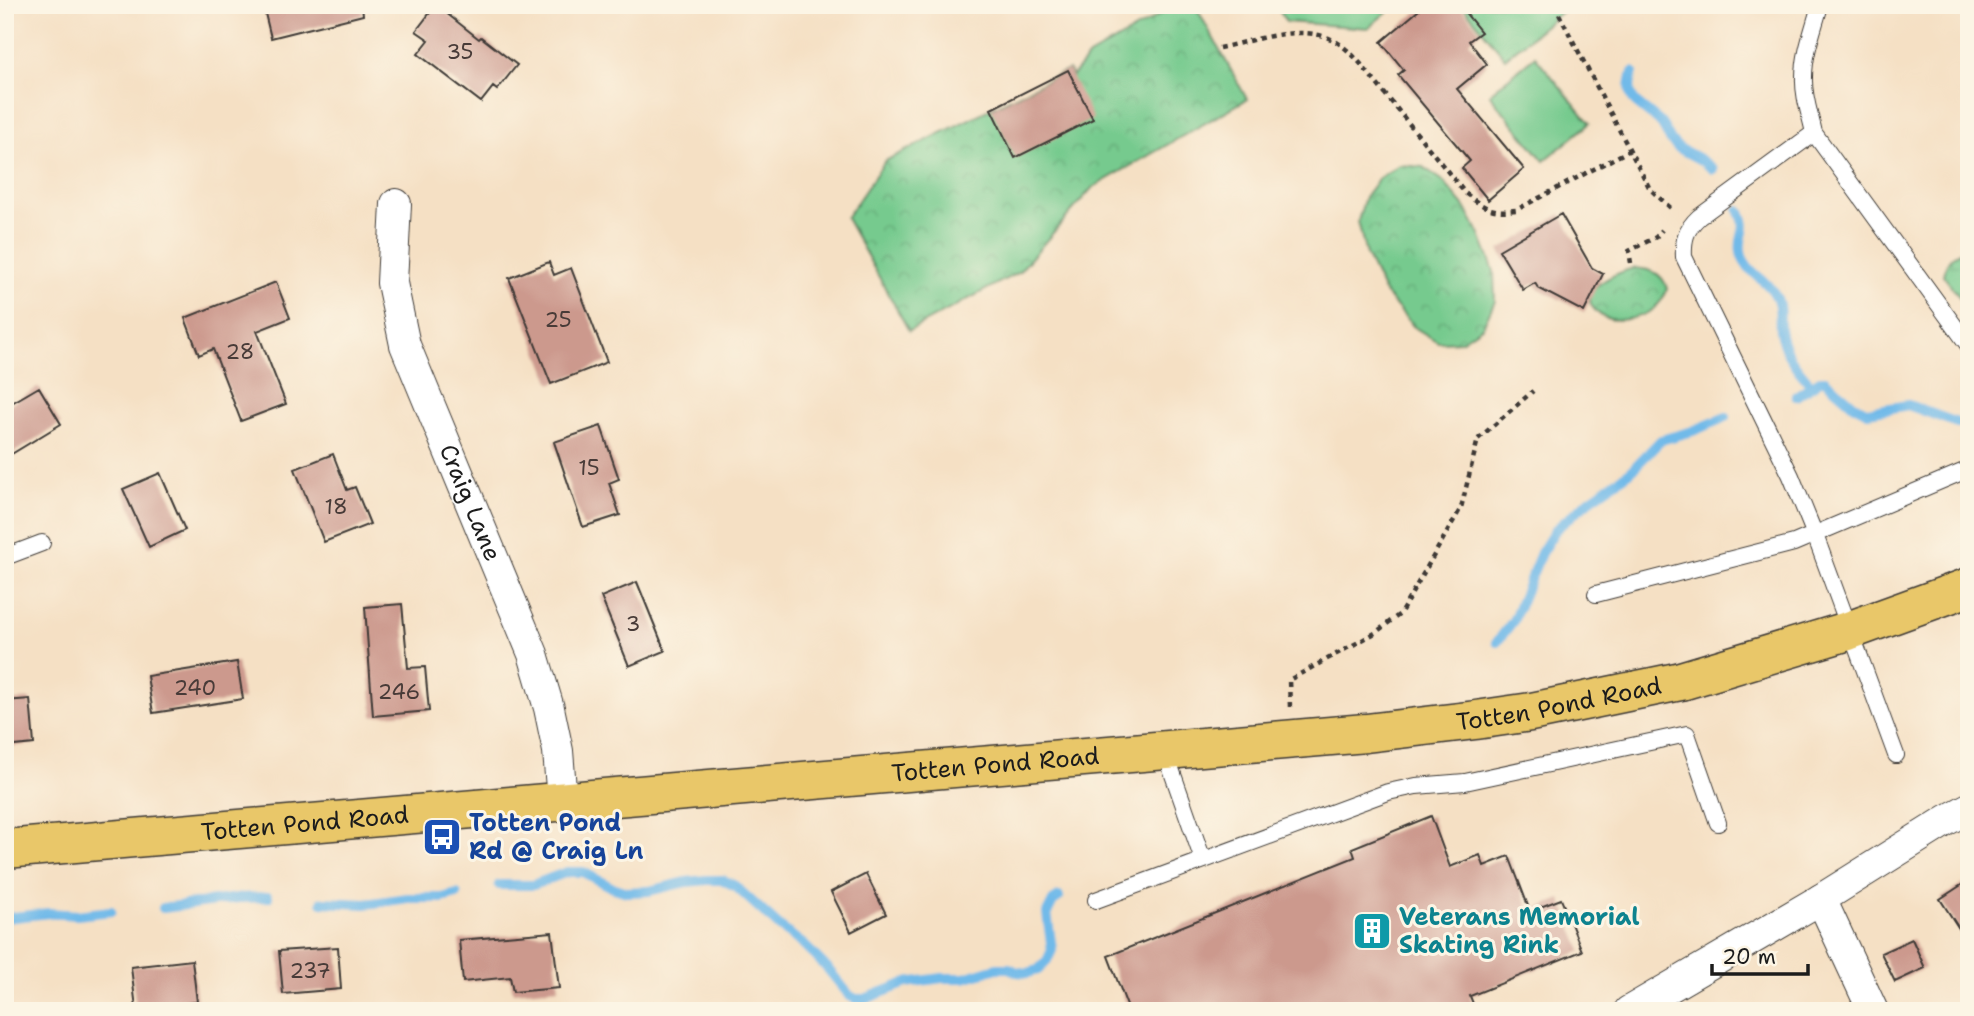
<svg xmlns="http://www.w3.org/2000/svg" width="1974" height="1016" font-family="'Shantell Sans',sans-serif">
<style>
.green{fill:#76ca8e;stroke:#497355;stroke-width:2}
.wetland{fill:url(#wetland-marsh);stroke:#497355;stroke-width:2}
.park{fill:url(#park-crowns);stroke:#497355;stroke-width:2}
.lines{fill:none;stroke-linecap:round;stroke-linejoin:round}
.stream{stroke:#71bae9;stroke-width:10}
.building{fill:#cc998d}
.lane-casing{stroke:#3d3935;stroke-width:18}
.street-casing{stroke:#3d3935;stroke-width:32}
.primary-casing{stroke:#3d3935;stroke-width:41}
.path{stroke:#3d3935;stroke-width:4.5;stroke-dasharray:5 5;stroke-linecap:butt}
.lane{stroke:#fff;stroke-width:16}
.street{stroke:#fff;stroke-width:30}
.primary{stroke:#e9c769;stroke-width:38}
.labels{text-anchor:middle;stroke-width:6;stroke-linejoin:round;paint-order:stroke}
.number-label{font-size:21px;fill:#483b38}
.street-label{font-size:24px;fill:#1c1c1c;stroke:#fcf5e5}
.transit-label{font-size:24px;font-weight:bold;fill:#164399;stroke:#fcf5e5;text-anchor:start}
.culture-label{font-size:24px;font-weight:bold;fill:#0d838f;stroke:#fcf5e5;text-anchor:start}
</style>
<defs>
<pattern id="wetland-marsh" width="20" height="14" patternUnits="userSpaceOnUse" patternTransform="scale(1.75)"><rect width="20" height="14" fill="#76ca8e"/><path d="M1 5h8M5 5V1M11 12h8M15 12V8" fill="none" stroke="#66ad7a"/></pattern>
<pattern id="park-crowns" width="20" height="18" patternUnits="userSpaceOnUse" patternTransform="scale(1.75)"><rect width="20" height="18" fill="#76ca8e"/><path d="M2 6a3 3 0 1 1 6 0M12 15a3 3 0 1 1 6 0" fill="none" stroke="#66ad7a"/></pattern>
</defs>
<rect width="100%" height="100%" fill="#fcf5e5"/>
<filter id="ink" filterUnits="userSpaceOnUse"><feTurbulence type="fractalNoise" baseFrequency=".0143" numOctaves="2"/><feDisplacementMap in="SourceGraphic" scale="14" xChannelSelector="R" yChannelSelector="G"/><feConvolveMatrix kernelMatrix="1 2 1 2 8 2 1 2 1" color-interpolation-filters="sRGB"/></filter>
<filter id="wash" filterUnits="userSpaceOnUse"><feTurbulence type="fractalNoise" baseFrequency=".00686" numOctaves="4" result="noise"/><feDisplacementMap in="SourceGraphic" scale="28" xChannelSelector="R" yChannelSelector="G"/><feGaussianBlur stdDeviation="1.57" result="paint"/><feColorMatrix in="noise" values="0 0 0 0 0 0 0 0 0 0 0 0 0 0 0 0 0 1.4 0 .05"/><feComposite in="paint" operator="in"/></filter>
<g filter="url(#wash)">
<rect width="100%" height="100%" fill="#f5e0c4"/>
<!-- green -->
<path class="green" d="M1276 5H1395L1368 28 1286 22Z
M1462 5H1570L1505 58Z
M1535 56 1590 123 1544 161 1489 94Z"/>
<!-- wetland -->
<path class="wetland" d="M1969 249V310L1943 275C1946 260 1953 252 1969 249Z"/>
<!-- park -->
<path class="park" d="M1177 5H1195L1247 99 1092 188 1019 272 909 331 846 218 885 161 1068 70 1072 76 1089 56Z
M1399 165 1423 167 1442 180 1465 207 1473 221 1480 235 1494 271 1495 301 1483 326 1461 341 1438 342 1414 327 1384 292 1366 255 1358 221 1365 197 1379 178Z
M1634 268C1649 269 1663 272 1667 289 1664 298 1659 305 1651 311 1638 319 1610 325 1598 313 1572 291 1617 272 1634 268Z"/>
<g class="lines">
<!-- stream -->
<path class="stream" d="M1633 72C1630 83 1628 92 1635 102L1661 123 1671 141 1677 147 1701 160 1713 169
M1739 210C1750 231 1738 234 1741 252 1744 271 1765 278 1774 293 1782 304 1779 318 1780 330 1783 353 1798 370 1812 386
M1796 396 1820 380H1825L1854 405 1868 412 1908 405 1957 423 1969 425
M1497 642 1513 621 1541 553 1556 529 1591 499 1630 472 1661 440 1693 431 1726 417
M499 885H533L567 872H583L611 887 627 892 649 891 686 882 707 880H723L735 886 781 928 804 945 827 968 850 996 856 999H865L906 983 942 978H964L997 968H1009L1017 972 1028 973 1038 970 1047 961 1052 950 1047 913 1053 901 1059 897
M322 902 366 904 408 898H442L457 894
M163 908 238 898 268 897
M5 918 49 913 77 915 111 911"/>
</g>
<g id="blocks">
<!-- building -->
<path class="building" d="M263 5H362L363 15 271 38Z
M436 5 479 39 481 37 517 65 497 90 493 87 481 102 418 54 429 40 416 31Z
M1425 5H1459L1481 32 1469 41 1487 64 1457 89 1524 169 1488 200 1462 168 1470 161 1398 75 1404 70 1381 42Z
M1068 70 1093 119 1015 158 991 109Z
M1561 214 1592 268 1603 274 1584 312 1538 288 1535 283 1523 290 1499 250Z
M549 262 554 275 571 268 607 362 551 384 509 278Z
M276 282 290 318 257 331 286 404 241 421 213 349 199 355 185 318Z
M39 387 61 424 5 458V407Z
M601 426 619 479 609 483 620 515 583 527 554 442Z
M333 454 347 490 355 487 370 524 324 542 295 469Z
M160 473 185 530 149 547 123 489Z
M637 582 665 651 629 666 601 597Z
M402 604 408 668 425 667 429 711 373 716 365 607Z
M237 662 243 699 153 713 147 676Z
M30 699 34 744 5 747V701Z
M1431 816 1450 867 1480 855 1484 866 1509 856 1530 911 1561 899 1582 951 1470 996 1476 1011H1129L1108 956 1355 857 1352 848Z
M866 874 886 914 851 932 831 892Z
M1969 880V944L1940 899Z
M552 932 559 988 513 992 510 977 463 982 459 940Z
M1912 939 1925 968 1895 982 1881 953Z
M338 947 341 989 283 994 279 951Z
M192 960 197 1002 136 1008 131 967Z"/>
</g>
</g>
<g filter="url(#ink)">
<use href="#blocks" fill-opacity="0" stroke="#3d3935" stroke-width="2"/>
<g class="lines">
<!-- lane casing -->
<g class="lane-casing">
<path id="lane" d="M1820 5C1814 28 1804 53 1804 77 1803 96 1810 114 1814 133L1969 346
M1814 133 1699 217C1686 229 1683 239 1684 257L1791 476 1815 535 1896 755
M5 557 42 543
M1596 594 1794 543 1969 469
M1164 749 1203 860
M1096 900 1388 792 1416 786 1465 782 1687 734 1718 823"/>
</g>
<!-- street casing -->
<g class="street-casing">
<g id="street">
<path id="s1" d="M396 204 392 283 405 345 533 654 549 708 558 751 562 801"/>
<path d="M1821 899 1873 1011"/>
<path d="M1629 1011 1821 899 1947 820 1969 808"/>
</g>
</g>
<!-- primary casing -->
<g class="primary-casing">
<g id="primary">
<path id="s2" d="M5 849 1366 733 1476 720 1531 712 1681 681 1848 631 1969 587"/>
</g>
</g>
<!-- path -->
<path class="path" d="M1559 14 1650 189 1674 211
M1219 48C1253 41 1298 24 1331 39 1342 44 1352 54 1360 63L1465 193C1484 208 1492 213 1516 210L1630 150
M1631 263 1629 251 1656 237 1662 230
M1290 707 1289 680 1375 633 1400 614 1461 508 1478 439 1533 391"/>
<!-- lane -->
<use href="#lane" class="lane"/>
<!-- street -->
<use href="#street" class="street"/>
<!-- primary -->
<use href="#primary" class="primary"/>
</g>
</g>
<!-- icons -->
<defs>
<g id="bus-square" transform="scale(2.0125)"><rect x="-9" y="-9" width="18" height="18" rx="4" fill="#1a4fb4" stroke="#fcf5e5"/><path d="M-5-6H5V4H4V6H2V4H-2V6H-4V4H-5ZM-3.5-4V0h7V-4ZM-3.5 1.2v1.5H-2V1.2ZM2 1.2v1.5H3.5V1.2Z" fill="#fff"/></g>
<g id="building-square" transform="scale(2.0125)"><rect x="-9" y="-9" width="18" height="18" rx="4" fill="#0f9aa8" stroke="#fcf5e5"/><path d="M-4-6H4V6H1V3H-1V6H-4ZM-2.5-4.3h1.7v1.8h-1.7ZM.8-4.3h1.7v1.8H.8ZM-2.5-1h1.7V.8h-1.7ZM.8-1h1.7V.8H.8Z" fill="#fff"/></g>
</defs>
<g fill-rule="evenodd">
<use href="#bus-square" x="442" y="837"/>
<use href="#building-square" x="1372" y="931"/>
</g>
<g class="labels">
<!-- number labels -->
<g class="number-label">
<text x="460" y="59">35</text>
<text x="558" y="327">25</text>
<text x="240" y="359">28</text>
<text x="589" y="475">15</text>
<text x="336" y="514">18</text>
<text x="633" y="631">3</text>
<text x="195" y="695">240</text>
<text x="399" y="699">246</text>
<text x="310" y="978">237</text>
</g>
<!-- street labels -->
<g class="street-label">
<text dy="8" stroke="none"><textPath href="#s1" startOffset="313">Craig Lane</textPath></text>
<text dy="8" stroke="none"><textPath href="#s2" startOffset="1561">Totten Pond Road</textPath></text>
<text dy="8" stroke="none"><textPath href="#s2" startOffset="994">Totten Pond Road</textPath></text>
<text dy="8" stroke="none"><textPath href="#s2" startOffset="301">Totten Pond Road</textPath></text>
</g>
<!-- transit labels -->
<g class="transit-label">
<text x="469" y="831">Totten Pond<tspan x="469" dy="28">Rd @ Craig Ln</tspan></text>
</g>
<!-- culture labels -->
<g class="culture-label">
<text x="1399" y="925">Veterans Memorial<tspan x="1399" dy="28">Skating Rink</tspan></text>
</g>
</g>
<!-- margin -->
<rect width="1974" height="1016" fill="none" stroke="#fcf5e5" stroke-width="28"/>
<!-- scale -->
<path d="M1712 964v10h96v-10" fill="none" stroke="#1c1c1c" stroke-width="3.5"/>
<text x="1722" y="964" font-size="21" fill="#1c1c1c" stroke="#fcf5e5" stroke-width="5" paint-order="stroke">20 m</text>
</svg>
